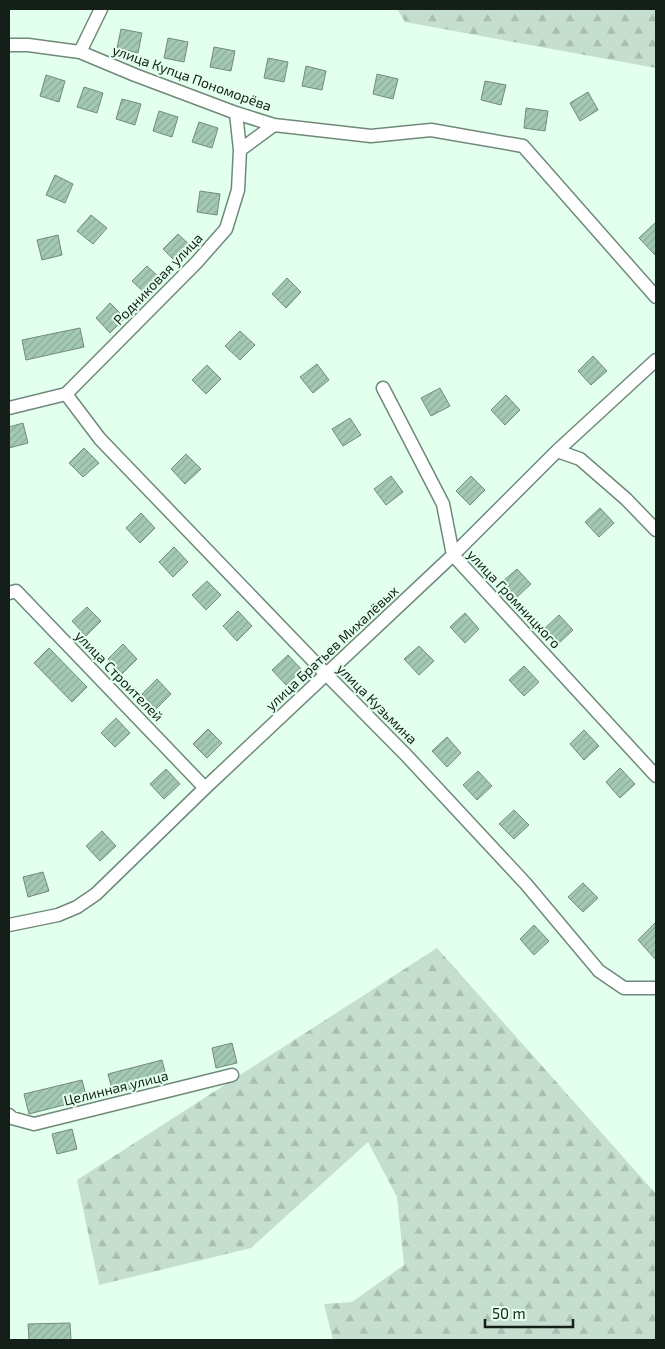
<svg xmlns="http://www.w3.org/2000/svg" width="665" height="1349" font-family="'Exo 2',sans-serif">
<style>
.forest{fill:url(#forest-firs)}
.building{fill:url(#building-hatch);stroke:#728c7d}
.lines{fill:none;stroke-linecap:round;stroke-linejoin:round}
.minor-casing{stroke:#70897a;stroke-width:15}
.minor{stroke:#fff;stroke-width:12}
.labels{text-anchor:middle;stroke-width:4;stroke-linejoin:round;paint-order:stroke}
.street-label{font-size:14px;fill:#151f19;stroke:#e3ffee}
</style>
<defs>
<pattern id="forest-firs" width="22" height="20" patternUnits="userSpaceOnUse" patternTransform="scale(1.25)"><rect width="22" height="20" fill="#c6decf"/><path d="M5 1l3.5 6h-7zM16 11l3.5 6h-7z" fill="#a9beb1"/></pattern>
<pattern id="building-hatch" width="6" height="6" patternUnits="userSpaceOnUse" patternTransform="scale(1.25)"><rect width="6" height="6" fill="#a4c9b3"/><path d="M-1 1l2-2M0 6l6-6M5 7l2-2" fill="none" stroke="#8cac99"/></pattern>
</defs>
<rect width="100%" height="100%" fill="#e3ffee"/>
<!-- forest -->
<path class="forest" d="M397 9H656V68L405 22Z
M437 948 656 1194V1340H333L324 1304 352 1302 404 1265 397 1197 368 1142 251 1248 99 1285 77 1180Z"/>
<!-- building -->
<path class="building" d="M121 29 142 33 138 53 117 48Z
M168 38 188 42 184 62 164 58Z
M214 47 235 51 231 71 210 67Z
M268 58 288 62 284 82 264 78Z
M306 66 326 71 322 90 302 86Z
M377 74 398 79 393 99 373 94Z
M46 75 65 81 59 102 40 96Z
M485 81 506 85 501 105 481 100Z
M84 87 103 93 97 113 77 107Z
M588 92 598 110 580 121 570 103Z
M122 99 141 104 135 125 116 119Z
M526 108 548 111 545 131 524 128Z
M159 111 178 117 172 137 153 131Z
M199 122 218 128 212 148 192 142Z
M55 175 73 184 65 203 46 195Z
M200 191 220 194 217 215 197 212Z
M91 215 107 228 93 244 77 231Z
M656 222V256L639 238Z
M178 234 193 248 178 264 163 249Z
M58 235 62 255 42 260 37 240Z
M147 266 162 280 147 295 132 281Z
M287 278 301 292 286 308 272 294Z
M110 303 125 318 110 333 96 318Z
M80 328 84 347 26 360 22 340Z
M240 331 255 345 240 360 225 346Z
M593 356 607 371 591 385 578 371Z
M317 364 329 380 313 393 300 377Z
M207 365 221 379 206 394 192 380Z
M440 388 450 406 431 416 421 398Z
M506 395 520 410 505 425 491 410Z
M350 418 361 435 343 446 332 429Z
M23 423 28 443 9 448V427Z
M84 448 99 463 83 477 69 463Z
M186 454 201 469 185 484 171 469Z
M391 476 403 492 386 505 374 489Z
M471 476 485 490 470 505 456 491Z
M600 508 614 523 599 537 585 522Z
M141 513 155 528 140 543 126 528Z
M174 547 188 562 173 577 159 562Z
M517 569 531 584 516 598 502 582Z
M207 581 221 595 206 610 192 595Z
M87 607 101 621 86 636 72 621Z
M238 611 252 626 237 641 223 626Z
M465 613 479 629 465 643 450 627Z
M559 615 573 630 558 644 544 629Z
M123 644 137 659 122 674 108 659Z
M419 646 434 661 419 675 404 659Z
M49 648 87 687 72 702 34 663Z
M288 655 302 670 286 685 272 670Z
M524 666 539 682 524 696 509 680Z
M157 679 171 694 156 709 142 694Z
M116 718 130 733 115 747 101 733Z
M208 729 222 743 207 758 193 744Z
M584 730 599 746 584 760 570 744Z
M447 737 461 753 447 767 432 751Z
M620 768 635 784 620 798 606 782Z
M166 769 180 784 164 799 150 784Z
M478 771 492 786 477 800 463 785Z
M514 810 529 825 514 839 499 824Z
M102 831 116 846 100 861 86 846Z
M43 872 49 891 28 897 23 877Z
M583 883 598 898 583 912 568 897Z
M656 922V960L638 940Z
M534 925 549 941 534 955 520 939Z
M232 1043 237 1063 216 1068 212 1048Z
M162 1060 167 1080 113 1093 108 1074Z
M82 1080 87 1099 29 1114 24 1094Z
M72 1129 77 1149 57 1154 52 1134Z
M70 1323 71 1340H29L28 1324Z"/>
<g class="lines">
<!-- minor casing -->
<g class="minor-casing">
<path id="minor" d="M9 45H28L80 52 135 75 236 113 274 125 371 136 431 130 523 146 656 297
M80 52 101 9
M236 113 240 150
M383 388 443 504 453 555 656 776
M66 394 100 439 326 674 406 755 526 884 599 971 624 988H656
M9 408 66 394 196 263 226 229 238 190 240 150 274 125
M557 451 580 459 626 499 656 530
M9 593 16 591 205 788
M9 925 58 915 77 907 96 894 205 788 453 555 557 451 656 360
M9 1115 12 1118 34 1124 232 1075"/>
</g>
<!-- minor -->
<use href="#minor" class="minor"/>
</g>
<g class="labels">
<!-- street labels -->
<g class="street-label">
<text transform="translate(192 78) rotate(20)" y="5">улица Купца Пономорёва</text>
<text transform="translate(158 279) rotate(-46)" y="5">Родниковая улица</text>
<text transform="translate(514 599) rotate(47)" y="5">улица Громницкого</text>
<text transform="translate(332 648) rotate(-43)" y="5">улица Братьев Михалёвых</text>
<text transform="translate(119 676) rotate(46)" y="5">улица Строителей</text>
<text transform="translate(377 704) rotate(45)" y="5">улица Кузьмина</text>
<text transform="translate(116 1088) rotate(-14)" y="5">Целинная улица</text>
</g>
</g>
<!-- border -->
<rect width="665" height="1349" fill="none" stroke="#151f19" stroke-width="20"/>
<!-- scale -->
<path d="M485 1319v8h88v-8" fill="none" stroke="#151f19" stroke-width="2.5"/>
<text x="492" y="1319" font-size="15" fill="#151f19" stroke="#e3ffee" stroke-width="4" paint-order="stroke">50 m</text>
</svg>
